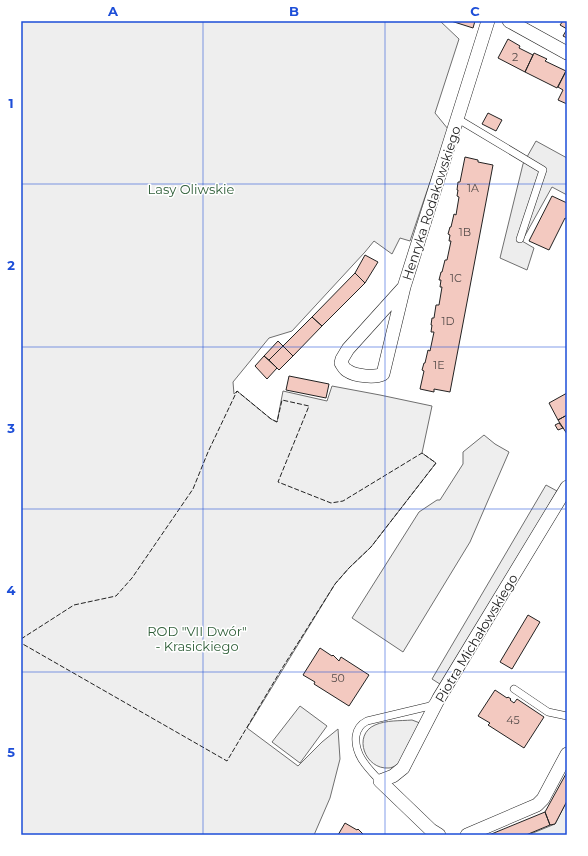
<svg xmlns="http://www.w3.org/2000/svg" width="588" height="856" font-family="Montserrat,sans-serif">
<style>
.green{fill:#eee;stroke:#6f6f6f}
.parking{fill:#ededed;stroke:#6f6f6f}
.building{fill:#f3c9c0;stroke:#222}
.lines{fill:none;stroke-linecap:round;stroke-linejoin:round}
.lane-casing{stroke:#222;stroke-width:8}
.street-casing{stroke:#222;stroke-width:14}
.lane{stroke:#fff;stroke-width:7}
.street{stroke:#fff;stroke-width:13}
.fence{stroke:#222;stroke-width:1;stroke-dasharray:5 2;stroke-linecap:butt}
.grid{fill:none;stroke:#1d4ed8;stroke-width:1;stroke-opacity:0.55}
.labels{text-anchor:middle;stroke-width:3;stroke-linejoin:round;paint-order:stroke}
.number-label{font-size:11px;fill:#564c4a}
.park-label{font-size:13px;fill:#2f5e38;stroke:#fff}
.street-label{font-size:13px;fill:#222;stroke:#fff}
.neatline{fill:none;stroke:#1d4ed8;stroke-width:1.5}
.grid-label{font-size:13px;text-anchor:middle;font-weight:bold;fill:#1d4ed8}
</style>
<rect width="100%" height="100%" fill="#fff"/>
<!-- green -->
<path class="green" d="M21 21H440L459 39 435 113 448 129 410 241 400 238 392 254 374 241 365 252 292 331 269 338 233 382 234 394 237 391 271 419 277 422 283 391 327 401 332 386 380 395 432 406 422 453 436 463 371 547 349 568 335 584 247 728 298 766 322 742 338 729 340 759 330 798 314 835H21Z
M484 435 495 444 509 452 470 542 403 652 352 618 419 512 437 500H440L463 464V452Z
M300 706 327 726 300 763 272 742Z
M412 720 420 723 398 765C395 766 391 768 389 768 365 770 352 735 375 725 386 720 400 721 412 720Z
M567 801V835H528L555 824Z"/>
<!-- parking -->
<path class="parking" d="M536 141 567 158V195L552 187 522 241 534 248 527 270 500 258 523 164Z
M546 485 557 491 443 686 432 679Z"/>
<!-- building -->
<path class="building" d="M451 21H475L473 28Z
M563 21H567V38L563 36 567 29 560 25Z
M508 39 520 46 519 48 533 55 525 72 498 58Z
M534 53 547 59 545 61 566 71 557 88 525 72Z
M566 71 567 72V104L558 100 563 90 558 87Z
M488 113 502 120 496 131 482 124Z
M465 157 478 160V162L493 165 450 392 434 389V392L420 389 424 371 422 370 424 363H425L428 350 430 351 434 332H431L432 325H431L432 318H434L436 305H439L442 287H440L441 280H439L441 272H442L445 260H447L451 241H449L450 235 448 234 450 227H451L454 214 456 215 459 197 457 196 458 190H457L458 182H460Z
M552 196 567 203V219L565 218 549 250 529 241Z
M365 255 378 262 365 283 355 273Z
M355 273 365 283 322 326 312 317Z
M312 317 322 326 293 356 283 346Z
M278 341 283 346 269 360 264 356Z
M283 346 293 356 279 370 269 360Z
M264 356 277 368 267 379 255 366Z
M289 376 329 384 326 398 286 390Z
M567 393V415L558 420 549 403Z
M567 415V434L558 420Z
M559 423 563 428 558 430 555 425Z
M528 615 540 622 512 669 500 662Z
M320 648 332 656 333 655 339 661 341 657 369 675 349 706 314 684 315 682 303 675Z
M495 690 507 698 508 697 511 699 510 700 514 703 517 699 544 717 524 748 488 725 490 723 478 716Z
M567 772V801L555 824 550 825 545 812Z
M545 812 550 825 526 835H489Z
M345 823 357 830 358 829 364 835H338Z"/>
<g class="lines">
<!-- lane casing -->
<g class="lane-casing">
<path id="lane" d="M458 119 543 170 520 239
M514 689 548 712 567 716
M380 781C368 768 354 755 356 736 357 729 361 724 367 721L430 706 434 702"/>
</g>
<!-- street casing -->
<g class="street-casing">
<path id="street" d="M509 21 567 53
M404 287 383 374C375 378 355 376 348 371 345 370 343 366 341 363L342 359 348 349 404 287 488 21
M439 835 431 830 380 781 393 776 403 768 439 698 567 487
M467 835 537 805 543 799 567 754"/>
</g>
<!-- lane -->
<use href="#lane" class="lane"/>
<!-- street -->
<use href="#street" class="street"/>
<!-- fence -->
<path class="fence" d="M21 639 74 605 116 596 132 578 193 489 208 452 237 391 271 419 277 422 282 400 309 406 278 482 331 503 343 501 422 453 436 463 371 547 349 568 335 584 281 670 227 761 21 643"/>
</g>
<!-- grid -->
<path class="grid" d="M203 21V835M385 21V835M21 184H567M21 347H567M21 509H567M21 672H567"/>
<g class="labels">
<!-- number labels -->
<g class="number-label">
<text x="515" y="61">2</text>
<text x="473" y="192">1A</text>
<text x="465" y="236">1B</text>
<text x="456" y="282">1C</text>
<text x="448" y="325">1D</text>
<text x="439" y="369">1E</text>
<text x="338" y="682">50</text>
<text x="513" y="724">45</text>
</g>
<!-- park labels -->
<g class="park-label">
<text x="191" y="194">Lasy Oliwskie</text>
<text x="197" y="636">ROD "VII Dwór"<tspan x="197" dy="15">- Krasickiego</tspan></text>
</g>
<!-- street labels -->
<g class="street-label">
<text transform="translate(431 203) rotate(-72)" y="5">Henryka Rodakowskiego</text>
<text transform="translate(476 638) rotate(-59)" y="5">Piotra Michałowskiego</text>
</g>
</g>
<!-- border -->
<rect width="588" height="856" fill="none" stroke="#ffffff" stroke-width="44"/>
<rect x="22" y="22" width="544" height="812" class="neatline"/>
<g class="grid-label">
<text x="113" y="16">A</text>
<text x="294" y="16">B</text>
<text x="475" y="16">C</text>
<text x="11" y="108">1</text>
<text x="11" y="270">2</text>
<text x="11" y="433">3</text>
<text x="11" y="595">4</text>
<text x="11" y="757">5</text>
</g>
</svg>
